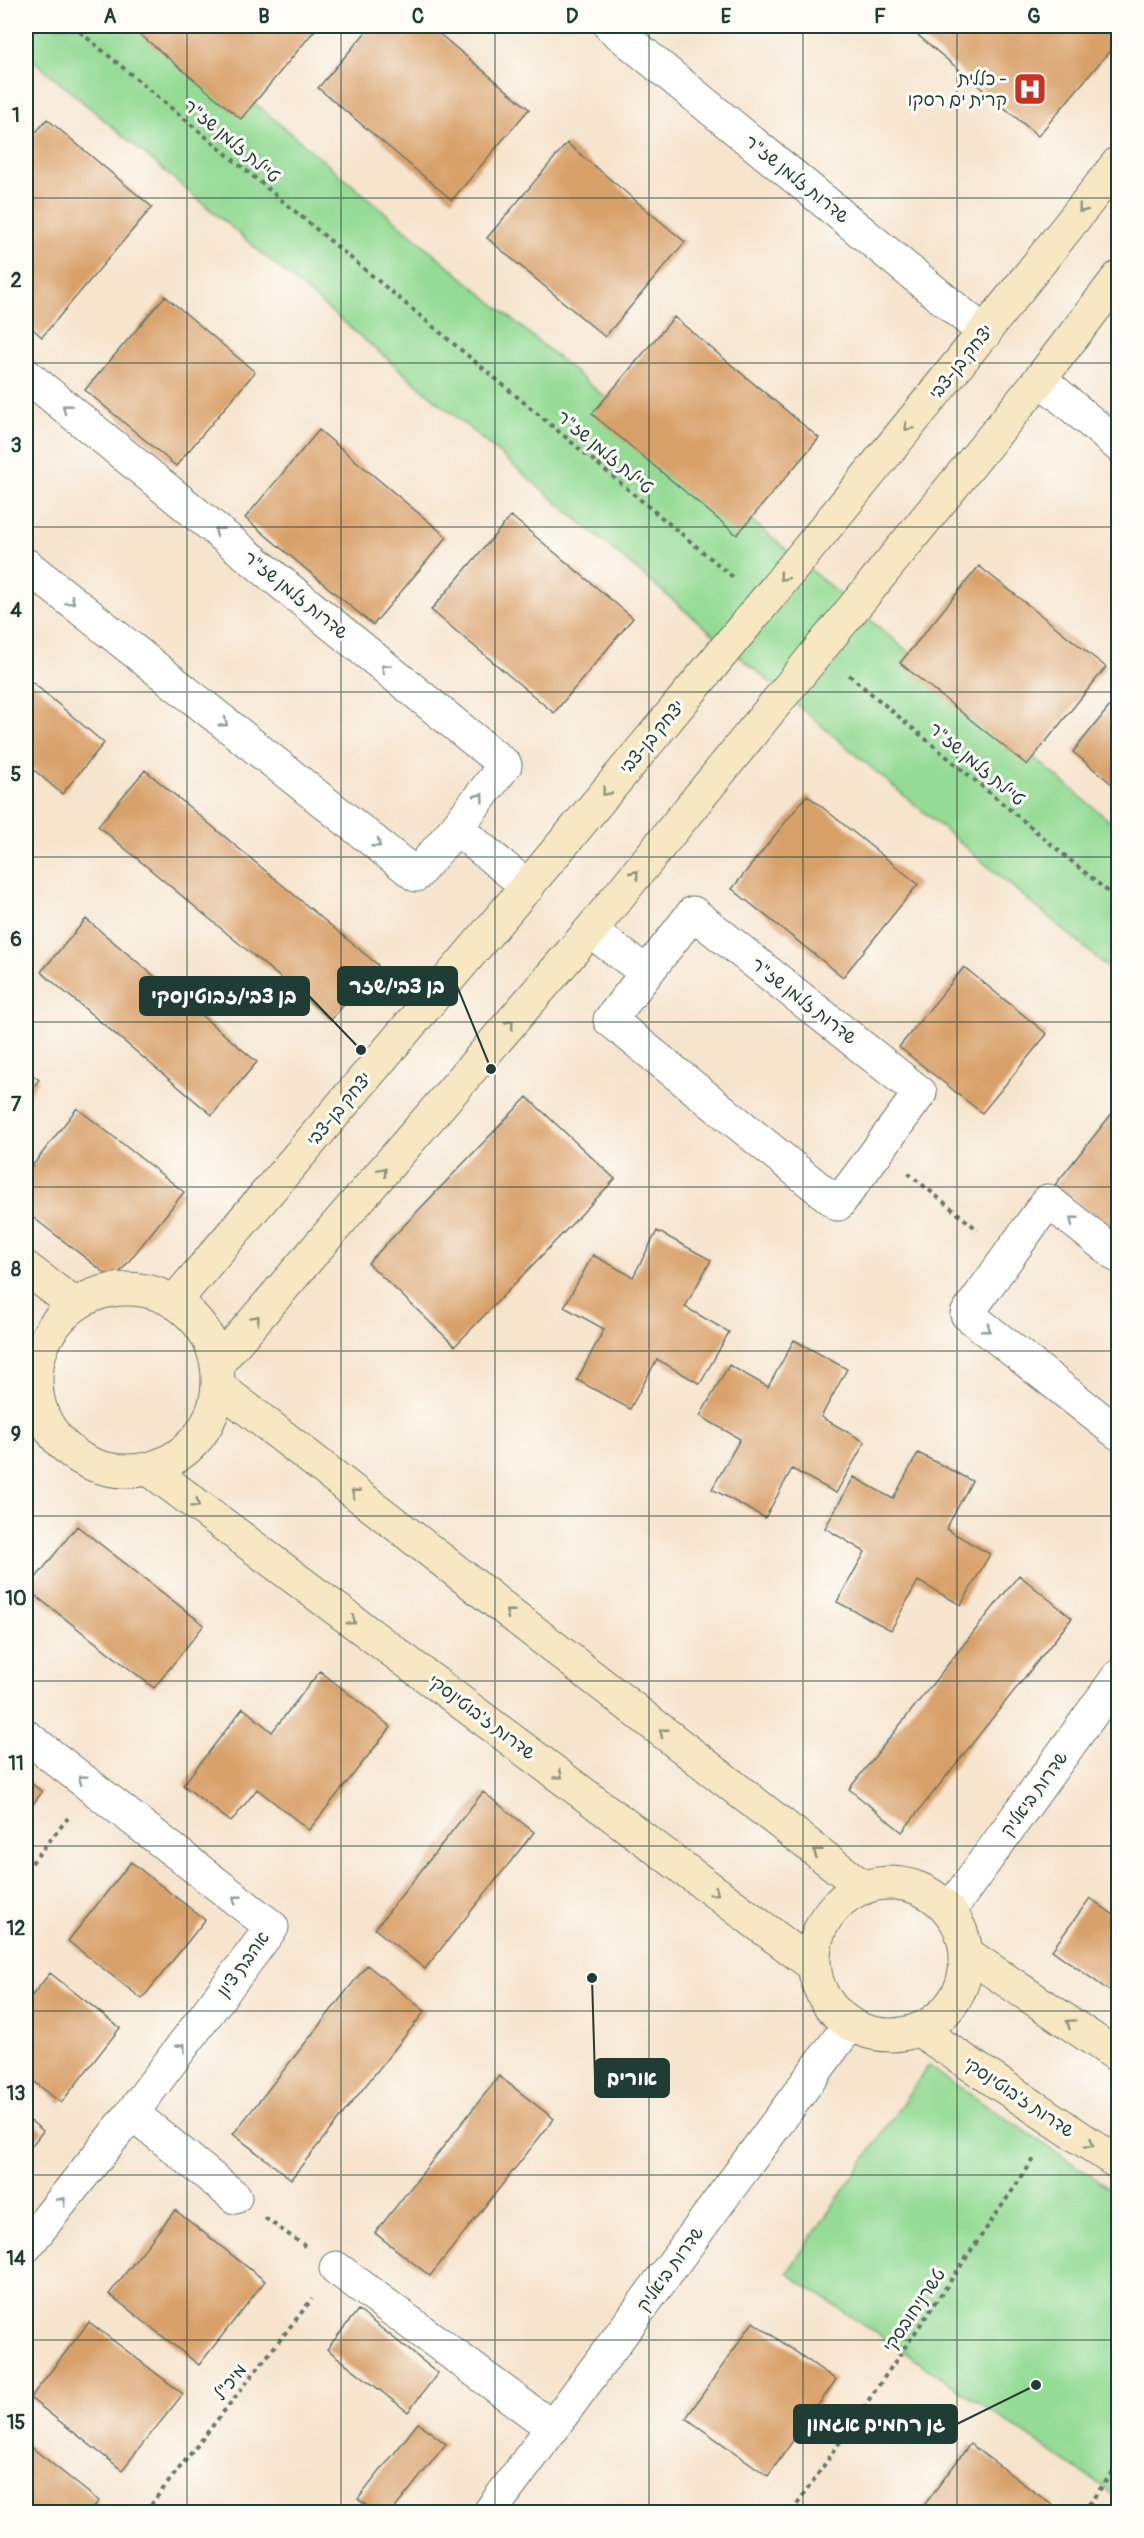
<svg xmlns="http://www.w3.org/2000/svg" width="1144" height="2538" font-family="Pangolin,'Playpen Sans Hebrew',sans-serif">
<style>
.green{fill:#94db95;stroke:#5a8c64;stroke-width:1.5}
.building{fill:#d9a16a}
.lines{fill:none;stroke-linecap:round;stroke-linejoin:round}
.street-casing{stroke:#6a776a;stroke-width:35}
.secondary-casing{stroke:#6a776a;stroke-width:35}
.path{stroke:#6a776a;stroke-width:4;stroke-dasharray:4.5 4.5;stroke-linecap:butt}
.street{stroke:#fff;stroke-width:33}
.secondary{stroke:#f7e8c3;stroke-width:33}
.oneway{stroke:#8b927c}
.oneway2{stroke:#8f9e9a}
.grid{fill:none;stroke:#1f3d34;stroke-width:1.5;stroke-opacity:0.55}
.labels{text-anchor:middle;stroke-width:6;stroke-linejoin:round;paint-order:stroke}
.poi-label{font-size:18px;fill:#1f3d34;stroke:#fdfcf7;text-anchor:end}
.street-label{font-size:18px;fill:#1f3d34;stroke:#fdfcf7}
.leader{fill:none;stroke:#1f3d34;stroke-width:2}
.callout-dot{fill:#1f3d34;stroke:#fdfcf7;stroke-width:2}
.callout{fill:#1f3d34;stroke:#1f3d34;stroke-width:2}
.callout-label{font-size:20px;text-anchor:middle;font-weight:bold;fill:#fff}
.neatline{fill:none;stroke:#1f3d34;stroke-width:2}
.grid-label{font-size:20px;text-anchor:middle;font-weight:bold;fill:#1f3d34}
</style>
<rect width="100%" height="100%" fill="#fdfcf7"/>
<filter id="ink" filterUnits="userSpaceOnUse"><feTurbulence type="fractalNoise" baseFrequency=".0167" numOctaves="2"/><feDisplacementMap in="SourceGraphic" scale="12" xChannelSelector="R" yChannelSelector="G"/><feConvolveMatrix kernelMatrix="1 2 1 2 8 2 1 2 1" color-interpolation-filters="sRGB"/></filter>
<filter id="wash" filterUnits="userSpaceOnUse"><feTurbulence type="fractalNoise" baseFrequency=".008" numOctaves="4" result="noise"/><feDisplacementMap in="SourceGraphic" scale="24" xChannelSelector="R" yChannelSelector="G"/><feGaussianBlur stdDeviation="1.35" result="paint"/><feColorMatrix in="noise" values="0 0 0 0 0 0 0 0 0 0 0 0 0 0 0 0 0 1.4 0 .05"/><feComposite in="paint" operator="in"/></filter>
<g filter="url(#wash)">
<rect width="100%" height="100%" fill="#f6e4cd"/>
<!-- green -->
<path class="green" d="M26 26H163L1118 828V976L26 54Z
M928 2066 1118 2194V2497L787 2273Z"/>
<g id="blocks">
<!-- building -->
<path class="building" d="M130 26H309L315 30 241 119Z
M371 26H430L529 109 452 200 318 88Z
M907 26H1118V41L1038 136Z
M47 119 152 207 42 337 26 323V144Z
M567 143 685 242 605 337 487 238Z
M165 296 255 372 176 466 85 390Z
M674 317 819 438 737 535 592 414Z
M319 430 447 537 373 625 245 518Z
M511 516 633 618 554 713 431 610Z
M979 566 1106 667 1027 765 900 663Z
M26 677 104 743 62 794 26 763Z
M1118 696V789L1073 752Z
M145 770 378 965 331 1020 98 826Z
M807 795 918 884 843 977 732 889Z
M86 919 257 1062 212 1115 41 972Z
M964 967 1047 1034 982 1113 899 1047Z
M26 1070 39 1080 26 1097Z
M527 1097 615 1179 455 1346 368 1263Z
M1118 1106V1236L1055 1185Z
M77 1108 184 1192 114 1280 26 1212V1174Z
M657 1231 711 1260 685 1307 729 1332 700 1384 657 1359 630 1409 577 1380 604 1329 564 1307 593 1255 633 1277Z
M794 1340 847 1369 821 1417 865 1442 836 1493 792 1469 765 1518 712 1489 740 1439 700 1416 729 1365 768 1387Z
M918 1453 972 1481 946 1529 990 1554 961 1605 918 1581 891 1630 837 1602 865 1552 825 1528 854 1477 893 1499Z
M77 1526 204 1625 154 1688 27 1589Z
M1019 1575 1072 1618 902 1832 849 1789Z
M320 1671 391 1727 309 1830 257 1789 231 1822 183 1785 243 1708 272 1732Z
M26 1779 42 1792 26 1814Z
M483 1792 534 1832 425 1969 375 1929Z
M131 1862 205 1920 142 1999 68 1941Z
M1090 1898 1118 1918V1997L1052 1950Z
M367 1965 425 2011 291 2179 233 2134Z
M50 1973 120 2028 61 2103 26 2075V2003Z
M499 2076 554 2119 430 2276 375 2233Z
M26 2117 43 2131 26 2153Z
M175 2210 265 2281 199 2365 109 2294Z
M358 2310 438 2373 408 2412 327 2349Z
M89 2322 183 2394 122 2470 30 2398Z
M753 2322 836 2380 768 2476 686 2418Z
M418 2423 446 2444 392 2512H375L358 2499Z
M26 2443 99 2501 89 2512H26Z
M970 2444 1052 2505 1046 2512H919Z"/>
</g>
</g>
<g filter="url(#ink)">
<use href="#blocks" fill-opacity="0" stroke="#6a776a" stroke-width="1.5"/>
<g class="lines">
<!-- street casing -->
<g class="street-casing">
<path id="street" d="M610 26 985 333
M26 375 505 765 456 828 416 875 26 565
M1040 379 1118 445
M456 828 528 887
M693 913 920 1093 838 1204 610 1020Z
M590 931 646 972
M1118 1256 1048 1201 967 1314 1118 1433
M26 1736 272 1927 132 2113 26 2246
M949 1911 1118 1677
M132 2113 235 2197
M336 2268 553 2428
M490 2512 850 2024"/>
</g>
<!-- secondary casing -->
<g class="secondary-casing">
<path id="secondary" d="M26 1268 75 1305
M36 1380a91 91 0 1 1 182 0a91 91 0 1 1-182 0Z
M174 1302C494 927 814 551 1118 163
M217 1364 590 931 1040 379 1118 278
M219 1387 864 1888
M149 1469 814 1966
M814 1959a76 76 0 1 1 152 0a76 76 0 1 1-152 0Z
M966 1953 1118 2056
M919 2030 1118 2163"/>
</g>
<!-- path -->
<path class="path" d="M73 26 733 577
M849 675 1118 900
M908 1173 978 1230
M26 1870 68 1818
M265 2218 305 2246
M145 2512 312 2299
M792 2512 1036 2156
M1083 2512 1118 2465"/>
<!-- street -->
<use href="#street" class="street"/>
<!-- secondary -->
<use href="#secondary" class="secondary"/>
</g>
<!-- one-way arrows -->
<defs><path id="oneway-chevron" d="M-2-3.5L2.5 0L-2 3.5" fill="none" stroke-width="1.6" stroke-linecap="round" stroke-linejoin="round" transform="scale(1.5)"/></defs>
<g class="oneway">
<use href="#oneway-chevron" transform="translate(1082 209) rotate(128)"/>
<use href="#oneway-chevron" transform="translate(908 427) rotate(130)"/>
<use href="#oneway-chevron" transform="translate(783 577) rotate(130)"/>
<use href="#oneway-chevron" transform="translate(606 792) rotate(130)"/>
<use href="#oneway-chevron" transform="translate(635 874) rotate(-51)"/>
<use href="#oneway-chevron" transform="translate(510 1024) rotate(-49)"/>
<use href="#oneway-chevron" transform="translate(383 1171) rotate(-49)"/>
<use href="#oneway-chevron" transform="translate(256 1319) rotate(-49)"/>
<use href="#oneway-chevron" transform="translate(355 1493) rotate(-142)"/>
<use href="#oneway-chevron" transform="translate(196 1504) rotate(37)"/>
<use href="#oneway-chevron" transform="translate(509 1613) rotate(-142)"/>
<use href="#oneway-chevron" transform="translate(352 1621) rotate(37)"/>
<use href="#oneway-chevron" transform="translate(663 1732) rotate(-142)"/>
<use href="#oneway-chevron" transform="translate(559 1775) rotate(37)"/>
<use href="#oneway-chevron" transform="translate(817 1852) rotate(-142)"/>
<use href="#oneway-chevron" transform="translate(715 1892) rotate(37)"/>
<use href="#oneway-chevron" transform="translate(1070 2023) rotate(-146)"/>
<use href="#oneway-chevron" transform="translate(1090 2144) rotate(34)"/>
</g>
<g class="oneway2">
<use href="#oneway-chevron" transform="translate(66 408) rotate(-141)"/>
<use href="#oneway-chevron" transform="translate(218 531) rotate(-141)"/>
<use href="#oneway-chevron" transform="translate(71 601) rotate(38)"/>
<use href="#oneway-chevron" transform="translate(385 668) rotate(-141)"/>
<use href="#oneway-chevron" transform="translate(224 723) rotate(38)"/>
<use href="#oneway-chevron" transform="translate(480 797) rotate(-53)"/>
<use href="#oneway-chevron" transform="translate(377 844) rotate(38)"/>
<use href="#oneway-chevron" transform="translate(1073 1220) rotate(-142)"/>
<use href="#oneway-chevron" transform="translate(987 1329) rotate(38)"/>
<use href="#oneway-chevron" transform="translate(82 1779) rotate(-143)"/>
<use href="#oneway-chevron" transform="translate(236 1899) rotate(-142)"/>
<use href="#oneway-chevron" transform="translate(182 2047) rotate(-53)"/>
<use href="#oneway-chevron" transform="translate(62 2201) rotate(-51)"/>
</g>
</g>
<!-- grid -->
<path class="grid" d="M187 26V2512M341 26V2512M495 26V2512M649 26V2512M803 26V2512M957 26V2512M26 198H1118M26 363H1118M26 527H1118M26 692H1118M26 857H1118M26 1022H1118M26 1187H1118M26 1351H1118M26 1516H1118M26 1681H1118M26 1846H1118M26 2011H1118M26 2175H1118M26 2340H1118"/>
<!-- icons -->
<defs>
<g id="hospital-square" transform="scale(1.725)"><rect x="-9" y="-9" width="18" height="18" rx="4" fill="#c8321e" stroke="#fdfcf7"/><path d="M-5-5h3v3.5h4V-5h3V5h-3V1.5h-4V5h-3Z" fill="#fff"/></g>
</defs>
<g fill-rule="evenodd">
<use href="#hospital-square" x="1030" y="89"/>
</g>
<g class="labels">
<!-- poi labels -->
<g class="poi-label">
<text x="1007" y="85">כללית -<tspan x="1007" dy="21">קרית ים רסקו</tspan></text>
</g>
<!-- street labels -->
<g class="street-label">
<text transform="translate(232 141) rotate(40)" y="6">טיילת זלמן שז"ר</text>
<text transform="translate(797 179) rotate(39)" y="6">שדרות זלמן שז"ר</text>
<text transform="translate(961 362) rotate(-51)" y="6">יצחק בן-צבי</text>
<text transform="translate(605 452) rotate(40)" y="6">טיילת זלמן שז"ר</text>
<text transform="translate(296 595) rotate(39)" y="6">שדרות זלמן שז"ר</text>
<text transform="translate(652 737) rotate(-50)" y="6">יצחק בן-צבי</text>
<text transform="translate(977 764) rotate(40)" y="6">טיילת זלמן שז"ר</text>
<text transform="translate(804 1001) rotate(38)" y="6">שדרות זלמן שז"ר</text>
<text transform="translate(339 1109) rotate(-50)" y="6">יצחק בן-צבי</text>
<text transform="translate(482 1717) rotate(37)" y="6">שדרות ז'בוטינסקי</text>
<text transform="translate(1034 1794) rotate(-54)" y="6">שדרות ביאליק</text>
<text transform="translate(243 1964) rotate(-54)" y="6">אהבת ציון</text>
<text transform="translate(1019 2097) rotate(34)" y="6">שדרות ז'בוטינסקי</text>
<text transform="translate(670 2269) rotate(-54)" y="6">שדרות ביאליק</text>
<text transform="translate(914 2310) rotate(-56)" y="6">טשרניחובסקי</text>
<text transform="translate(230 2382) rotate(-52)" y="6">מיכ"ל</text>
</g>
</g>
<!-- callouts -->
<path class="leader" d="M491 1069L457 986M361 1050L309 996M592 1978L595 2078M1036 2385L957 2424"/>
<g class="callout-dot">
<circle cx="491" cy="1069" r="6"/>
<circle cx="361" cy="1050" r="6"/>
<circle cx="592" cy="1978" r="6"/>
<circle cx="1036" cy="2385" r="6"/>
</g>
<g class="callout">
<rect x="338" y="967" width="119" height="38" rx="6"/>
<rect x="140" y="977" width="169" height="38" rx="6"/>
<rect x="595" y="2059" width="74" height="38" rx="6"/>
<rect x="794" y="2405" width="163" height="38" rx="6"/>
</g>
<g class="callout-label">
<text x="397" y="993">בן צבי/שזר</text>
<text x="224" y="1003">בן צבי/זבוטינסקי</text>
<text x="632" y="2085">אורים</text>
<text x="876" y="2431">גן רחמים אגמון</text>
</g>
<!-- margin -->
<rect width="1144" height="2538" fill="none" stroke="#fdfcf7" stroke-width="66"/>
<rect x="33" y="33" width="1078" height="2472" class="neatline"/>
<g class="grid-label">
<text x="110" y="23">A</text>
<text x="264" y="23">B</text>
<text x="418" y="23">C</text>
<text x="572" y="23">D</text>
<text x="726" y="23">E</text>
<text x="880" y="23">F</text>
<text x="1034" y="23">G</text>
<text x="16" y="122">1</text>
<text x="16" y="287">2</text>
<text x="16" y="452">3</text>
<text x="16" y="617">4</text>
<text x="16" y="781">5</text>
<text x="16" y="946">6</text>
<text x="16" y="1111">7</text>
<text x="16" y="1276">8</text>
<text x="16" y="1441">9</text>
<text x="16" y="1605">10</text>
<text x="16" y="1770">11</text>
<text x="16" y="1935">12</text>
<text x="16" y="2100">13</text>
<text x="16" y="2265">14</text>
<text x="16" y="2429">15</text>
</g>
</svg>
